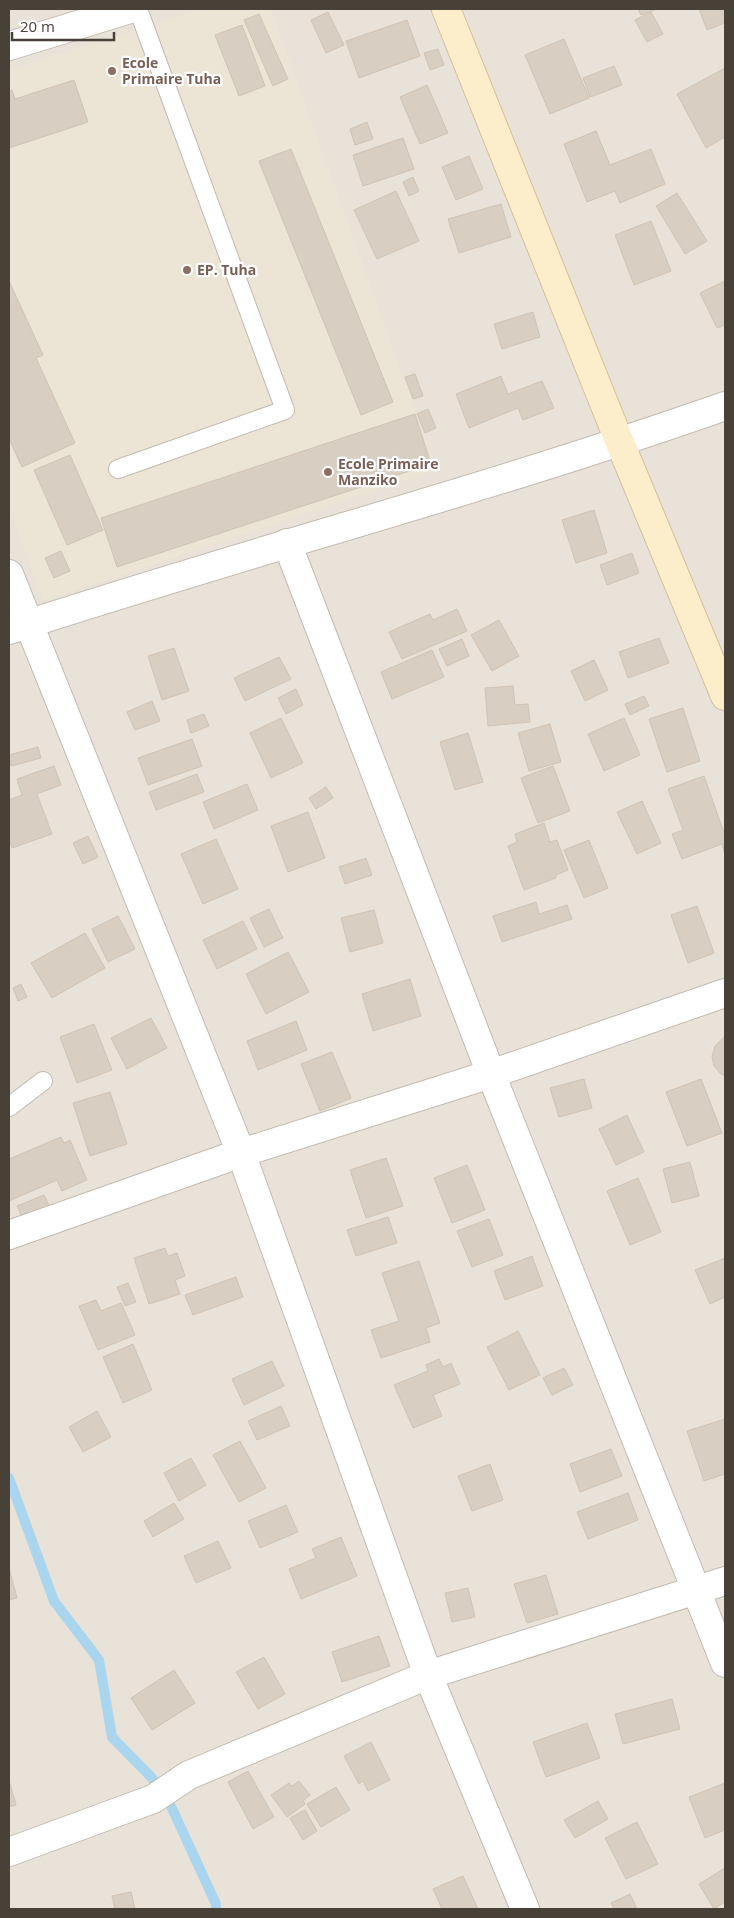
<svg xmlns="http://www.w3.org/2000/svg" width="734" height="1918" font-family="'Open Sans',sans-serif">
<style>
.residential{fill:#e8e2d8}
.education{fill:#ece4d4}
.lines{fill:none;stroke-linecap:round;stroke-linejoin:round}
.stream{stroke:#a9d5ee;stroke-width:10}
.building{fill:#d8cec2;stroke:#d0c3b3}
.lane-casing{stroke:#c2baaf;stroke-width:20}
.street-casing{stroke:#c2baaf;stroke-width:30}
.secondary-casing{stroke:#d2c19b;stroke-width:30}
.lane{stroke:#fff;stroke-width:18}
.street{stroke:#fff;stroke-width:28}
.secondary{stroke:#fceecb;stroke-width:28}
.education-dot{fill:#8d6e63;stroke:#fff;stroke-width:2}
.labels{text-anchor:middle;stroke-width:4.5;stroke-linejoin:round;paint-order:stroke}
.education-label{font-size:14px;font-weight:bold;fill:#785e54;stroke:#fff;text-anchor:start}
</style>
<rect width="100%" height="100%" fill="#f4f0e9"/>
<!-- residential -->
<path class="residential" d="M9 9H725V1909H9Z"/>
<!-- education -->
<path class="education" d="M202 9H271L437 470 43 601 9 508V70Z"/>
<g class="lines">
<!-- stream -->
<path class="stream" d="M9 1478 54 1601 99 1660 112 1737 152 1778 170 1804 216 1904V1909"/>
</g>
<!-- building -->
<path class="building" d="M638 9H657L641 15Z
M699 9H725V23L707 30Z
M328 12 344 45 326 53 311 20Z
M651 12 663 34 647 42 635 20Z
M259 14 288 79 273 86 244 20Z
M407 20 420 56 359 78 346 41Z
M242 25 265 86 239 96 215 35Z
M564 39 589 98 550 114 525 55Z
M438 49 444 65 430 70 424 53Z
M614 66 622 85 590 97 583 78Z
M725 68V137L706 148 677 94Z
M74 80 88 122 9 148V91L12 90 15 99Z
M427 85 448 133 420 144 400 97Z
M367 122 373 139 355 145 350 129Z
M596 131 610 165 651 149 665 184 620 203 615 191 587 202 564 144Z
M403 138 414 169 363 186 353 155Z
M291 149 393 402 361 415 259 161Z
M469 156 483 189 456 200 442 167Z
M413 177 419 191 409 196 403 182Z
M396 191 419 241 377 259 354 210Z
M677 193 707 241 685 254 656 206Z
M501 204 511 237 459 253 448 219Z
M651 221 671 271 634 285 615 235Z
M9 281 43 355 36 358 75 443 22 467 9 439Z
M725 281V325L717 328 700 293Z
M533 312 540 337 502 349 494 324Z
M415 374 423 396 413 399 405 377Z
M501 376 508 394 542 381 554 408 523 420 518 408 469 428 456 394Z
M428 409 436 428 425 433 417 414Z
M415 414 431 464 117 567 101 518Z
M70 455 103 530 67 545 34 470Z
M594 510 607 553 576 563 562 520Z
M61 551 70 571 54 578 45 558Z
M632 553 639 573 607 585 600 565Z
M457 609 467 631 402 659 389 632 430 614 433 620Z
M499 620 519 656 492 671 471 635Z
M659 638 669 663 628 678 619 652Z
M462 639 469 656 447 666 439 649Z
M174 648 189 691 162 700 148 656Z
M432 650 444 677 392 699 381 672Z
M279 657 291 679 245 701 234 678Z
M594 660 608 690 585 701 571 671Z
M513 686 515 705 528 704 530 722 488 726 485 688Z
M296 689 303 705 286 714 278 698Z
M644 696 649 706 630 715 625 704Z
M152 701 160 721 135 730 127 712Z
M683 708 700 761 667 772 649 719Z
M204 714 209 726 191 733 187 720Z
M281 718 303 763 271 778 250 733Z
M624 718 640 755 604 771 588 734Z
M550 724 561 762 529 771 518 733Z
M468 733 483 782 455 790 440 742Z
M192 739 202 766 148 785 138 758Z
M38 747 41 758 11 766 9 755Z
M54 766 61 785 37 794 52 834 12 848 9 839V800L22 795 17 779Z
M553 766 570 811 538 823 521 778Z
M197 774 204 792 156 810 149 792Z
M704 776 723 830H725V855L722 844 682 859 672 834 683 830 668 789Z
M247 784 258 810 214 829 203 802Z
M326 787 333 798 316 809 309 798Z
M642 801 661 843 637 854 617 812Z
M308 812 325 858 288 872 271 826Z
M544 823 550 842 557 840 568 870 556 875V878L524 890 508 846 517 842 515 834Z
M88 836 98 857 83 864 73 843Z
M216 839 238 889 203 904 181 854Z
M589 840 608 888 584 898 564 850Z
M366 858 372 875 345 884 339 867Z
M536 902 539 914 567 905 572 919 502 942 493 916Z
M697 906 714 953 688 963 671 915Z
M269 909 283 938 264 947 250 918Z
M374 910 383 943 350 952 341 918Z
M118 916 135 949 108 962 92 929Z
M243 921 257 949 217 969 203 940Z
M85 933 105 968 52 998 31 963Z
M288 952 309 992 266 1014 246 974Z
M410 979 421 1016 373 1031 362 994Z
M21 984 27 997 18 1001 13 988Z
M151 1018 167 1048 127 1069 111 1038Z
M296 1021 307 1050 258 1070 247 1041Z
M94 1024 112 1070 77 1083 60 1037Z
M725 1036V1076L721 1074 714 1066 712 1056 715 1046Z
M332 1052 351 1098 320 1111 301 1064Z
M584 1079 592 1108 559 1117 550 1088Z
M701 1079 722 1133 687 1146 666 1092Z
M110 1092 127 1144 90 1156 73 1103Z
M627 1115 644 1152 616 1165 599 1129Z
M61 1137 64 1143 70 1140 87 1180 62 1191 57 1180 9 1201V1159Z
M386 1158 403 1206 366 1218 350 1170Z
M690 1162 699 1196 672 1203 663 1169Z
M467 1165 485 1210 452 1223 434 1178Z
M638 1178 661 1232 630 1245 607 1191Z
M44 1195 51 1210 24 1221 17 1206Z
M388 1217 397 1243 356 1256 347 1230Z
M489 1219 503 1255 472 1267 457 1231Z
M165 1248 168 1256 177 1253 185 1276 175 1280 180 1294 149 1304 134 1258Z
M532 1256 543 1286 505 1300 494 1271Z
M725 1258V1297L710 1304 695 1270Z
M419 1261 440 1323 426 1328 430 1342 381 1358 371 1330 399 1321 382 1273Z
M236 1277 243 1297 193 1315 185 1295Z
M128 1283 136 1302 125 1306 117 1287Z
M96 1300 101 1311 121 1303 135 1335 98 1350 79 1306Z
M518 1331 540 1375 509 1390 487 1347Z
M133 1344 152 1390 123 1403 103 1357Z
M439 1359 443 1367 451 1363 460 1384 433 1395 442 1416 413 1428 394 1385 428 1371 426 1365Z
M272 1361 284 1386 244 1405 232 1379Z
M564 1368 573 1385 552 1395 543 1378Z
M281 1406 290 1426 257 1440 248 1421Z
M97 1411 111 1437 83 1452 69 1427Z
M725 1419V1474L704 1481 687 1431Z
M240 1441 266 1488 239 1502 213 1455Z
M611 1449 622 1476 580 1492 570 1464Z
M191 1458 206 1485 179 1501 164 1473Z
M490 1464 503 1500 472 1511 458 1476Z
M628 1493 638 1520 588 1539 577 1512Z
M174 1503 184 1519 153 1537 144 1521Z
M286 1505 298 1532 260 1548 248 1521Z
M341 1537 357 1576 301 1599 289 1569 316 1558 312 1549Z
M218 1541 231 1568 196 1583 184 1556Z
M9 1568 17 1598 9 1600Z
M546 1575 558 1614 527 1623 514 1584Z
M468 1588 475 1617 452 1622 445 1593Z
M379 1636 390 1666 342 1682 332 1652Z
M264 1657 285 1694 258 1709 236 1672Z
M174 1670 195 1703 152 1730 131 1698Z
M672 1699 680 1729 623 1744 615 1714Z
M587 1723 600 1758 546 1777 533 1742Z
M371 1742 390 1780 368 1791 363 1781 359 1784 344 1756Z
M248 1771 274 1817 253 1829 228 1782Z
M9 1780 16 1805 9 1807Z
M299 1781 310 1795 303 1801 305 1804 287 1817 271 1795 289 1783 292 1786Z
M725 1783V1830L705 1838 689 1797Z
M336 1787 350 1810 321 1827 307 1804Z
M598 1801 608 1819 575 1838 564 1820Z
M305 1810 317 1831 303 1840 290 1818Z
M637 1822 658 1864 626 1879 605 1838Z
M725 1868V1902L714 1909 699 1884Z
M463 1876 478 1909H442L433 1889Z
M131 1892 135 1909H115L112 1896Z
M630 1894 637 1909H614L611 1903Z"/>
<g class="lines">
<!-- lane casing -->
<g class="lane-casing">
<path id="lane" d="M118 469 285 410 138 9
M9 1107 43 1081"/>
</g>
<!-- street casing -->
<g class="street-casing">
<path id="street" d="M9 46 130 9
M287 543 491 1074 725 1663
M9 574 241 1153 428 1675 525 1909
M9 630C247 552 489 489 725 406
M9 1235 241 1153 491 1074 725 993
M9 1852 153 1799 189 1775 428 1675 725 1581"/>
</g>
<!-- secondary casing -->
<g class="secondary-casing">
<path id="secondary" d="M446 9 620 443 725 696"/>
</g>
<!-- lane -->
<use href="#lane" class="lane"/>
<!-- street -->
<use href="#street" class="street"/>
<!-- secondary -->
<use href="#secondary" class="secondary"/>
</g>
<!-- markers -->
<g class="education-dot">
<circle cx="112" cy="71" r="5"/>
<circle cx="187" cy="270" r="5"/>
<circle cx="328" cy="472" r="5"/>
</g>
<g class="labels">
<!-- education labels -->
<g class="education-label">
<text x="122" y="68">Ecole<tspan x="122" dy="16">Primaire Tuha</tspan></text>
<text x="197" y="275">EP. Tuha</text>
<text x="338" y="469">Ecole Primaire<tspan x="338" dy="16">Manziko</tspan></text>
</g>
</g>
<!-- border -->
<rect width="734" height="1918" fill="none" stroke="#474138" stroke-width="20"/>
<!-- scale -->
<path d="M12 32v8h102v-8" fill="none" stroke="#474138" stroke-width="2.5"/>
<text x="20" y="32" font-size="15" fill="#474138" stroke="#ffffff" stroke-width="4" paint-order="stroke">20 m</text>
</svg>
